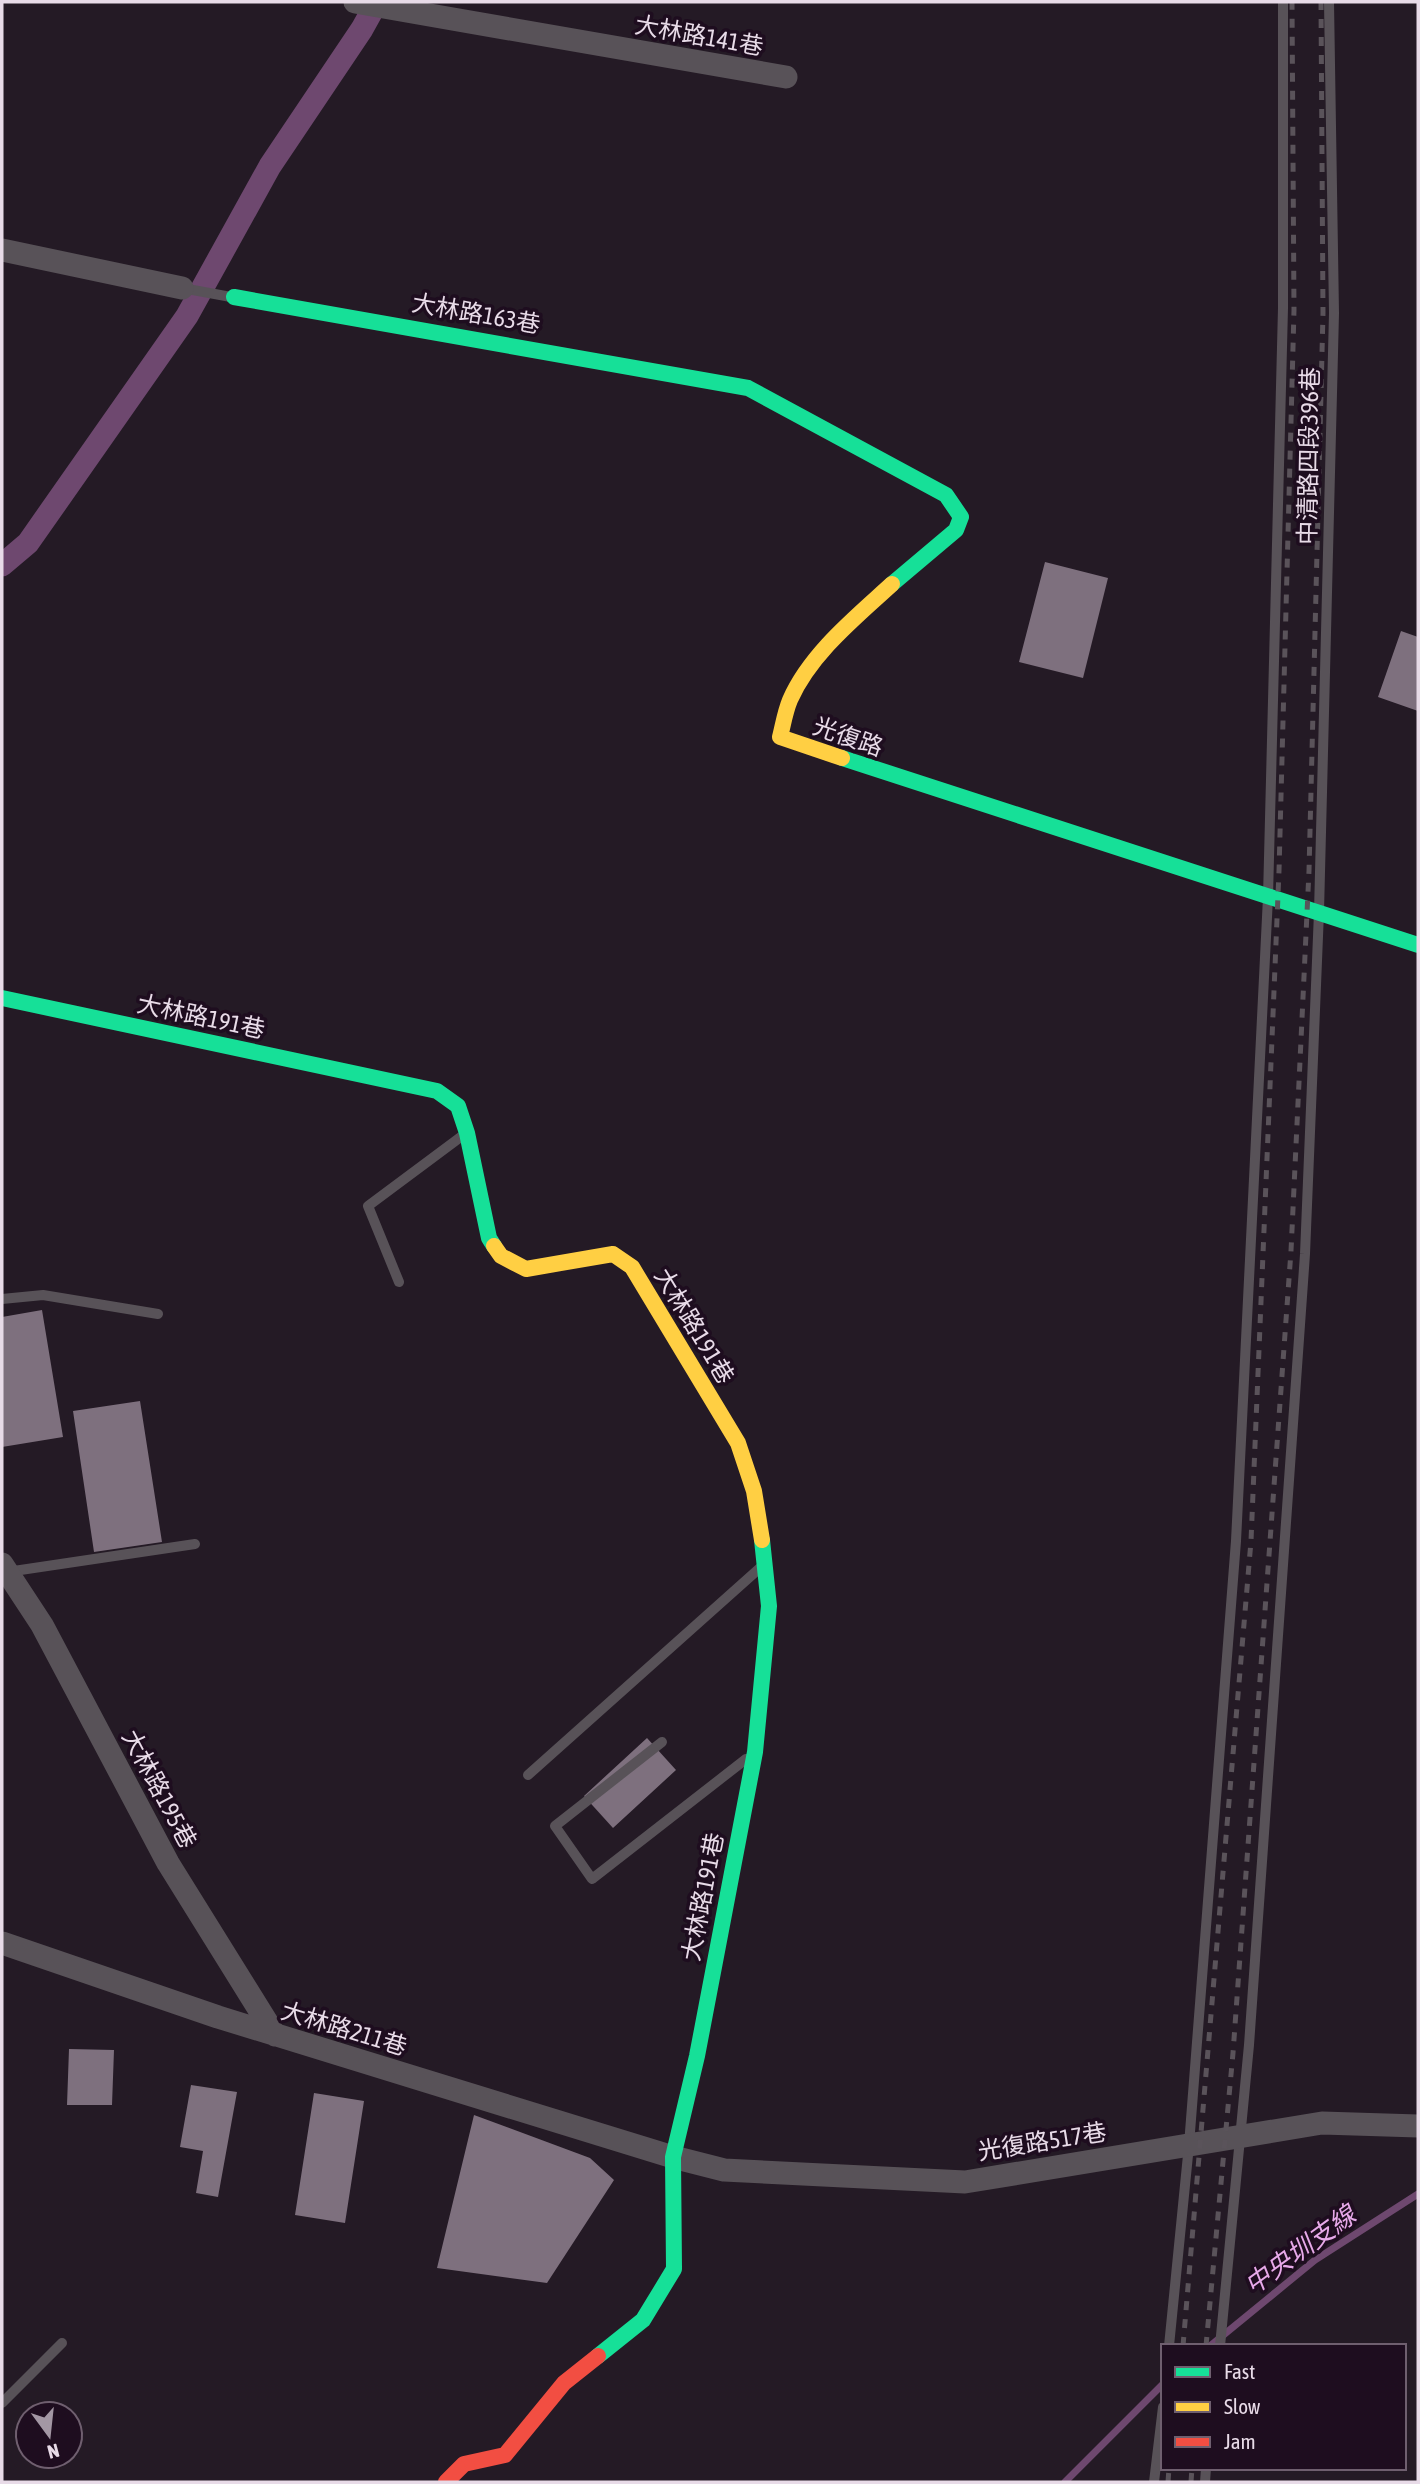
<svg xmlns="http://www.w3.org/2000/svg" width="1420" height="2484" font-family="'Asap Condensed','Noto Sans TC',sans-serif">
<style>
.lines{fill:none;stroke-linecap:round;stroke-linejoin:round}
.stream{stroke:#6e486f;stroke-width:7}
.canal{stroke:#6e486f;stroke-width:23}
.building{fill:#7e707e}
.lane{stroke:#585258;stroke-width:10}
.street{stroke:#585258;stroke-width:23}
.fast{stroke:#16e098;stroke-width:16}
.slow{stroke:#ffcf43;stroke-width:16}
.jam{stroke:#f24e42;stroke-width:16}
.rail{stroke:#5a535a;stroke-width:5;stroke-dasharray:9 9;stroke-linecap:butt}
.labels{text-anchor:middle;stroke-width:7;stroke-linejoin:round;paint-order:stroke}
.street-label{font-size:24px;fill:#e8dbe8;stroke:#1e0d1f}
.water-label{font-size:26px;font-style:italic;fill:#e7a9e9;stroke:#1e0d1f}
</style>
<rect width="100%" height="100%" fill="#241a25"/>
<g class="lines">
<!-- stream -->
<path class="stream" d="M1210 2346 1315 2260 1418 2194
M1065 2482 1163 2384"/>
<!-- canal -->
<path class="canal" d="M2 565 28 543 187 316 270 166 362 29 377 2"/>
</g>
<!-- building -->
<path class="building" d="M1045 562 1108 578 1083 678 1019 662Z
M1401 631 1418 637V711L1378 697Z
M42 1310 63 1437 2 1447V1317Z
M140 1401 162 1542 94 1552 73 1411Z
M647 1738 676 1770 613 1828 584 1796Z
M69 2049 114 2050 112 2105H67Z
M191 2085 237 2092 218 2197 196 2193 203 2151 180 2147Z
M314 2093 364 2101 345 2223 295 2215Z
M474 2115 590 2158 614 2180 547 2283 437 2268Z"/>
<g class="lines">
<!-- lane -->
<path class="lane" d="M182 288 231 297
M399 1282 368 1206 462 1136
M2 1299 43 1295 158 1314
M7 1572 195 1544
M662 1742 555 1826 592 1879 746 1759
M528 1775 761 1567
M1169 2346 1189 2145 1236 1541 1268 897 1283 308V2
M1220 2346 1249 2045 1305 1254 1319 912 1334 313 1329 2
M2 2403 62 2343
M1154 2482 1163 2407
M1205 2482 1206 2468"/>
<!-- street -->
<path class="street" d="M355 2 786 77
M2 250 182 288
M2 1564 42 1625 168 1863 275 2035
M2 1943 218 2017 673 2157 724 2170 965 2182 1322 2123 1418 2126"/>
<!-- fast -->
<path class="fast" d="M234 297 748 388 946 495 961 517 956 530 892 584
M842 758 1418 945
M2 998 437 1091 458 1106 467 1133 489 1238 494 1246
M598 2356 643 2320 674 2269 673 2157 697 2056 755 1752 769 1606 762 1540"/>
<!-- slow -->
<path class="slow" d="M842 758 780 737C783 725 785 712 790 700 810 654 856 617 892 584
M494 1246 501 1256 526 1269 613 1254 632 1267 738 1443 754 1491 762 1540"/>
<!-- jam -->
<path class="jam" d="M446 2482 464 2464 505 2455 564 2383 598 2356"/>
<!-- rail -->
<path class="rail" d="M1183 2346 1251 1541 1279 871 1294 310 1292 2
M1206 2346 1233 2053 1291 1251 1309 871 1323 313 1321 2
M1168 2482 1169 2468
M1191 2482 1192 2468"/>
</g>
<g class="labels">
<!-- street labels -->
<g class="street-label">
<text transform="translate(699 36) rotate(10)" y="8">大林路141巷</text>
<text transform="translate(476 314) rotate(10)" y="8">大林路163巷</text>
<text transform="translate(1309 456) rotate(-89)" y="8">中清路四段396巷</text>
<text transform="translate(848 737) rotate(19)" y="8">光復路</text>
<text transform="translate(201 1017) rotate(12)" y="8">大林路191巷</text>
<text transform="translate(694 1326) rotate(59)" y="8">大林路191巷</text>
<text transform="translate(159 1789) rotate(62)" y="8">大林路195巷</text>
<text transform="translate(703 1897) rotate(-79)" y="8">大林路191巷</text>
<text transform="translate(344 2029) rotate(17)" y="8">大林路211巷</text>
<text transform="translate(1042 2142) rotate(-9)" y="8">光復路517巷</text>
</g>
<!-- water labels -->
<g class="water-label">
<text transform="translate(1300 2250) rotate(-36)" y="9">中央圳支線</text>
</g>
</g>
<!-- border -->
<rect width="1420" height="2484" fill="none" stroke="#e8dbe8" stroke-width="7"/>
<!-- legend -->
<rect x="1161" y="2344" width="245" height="126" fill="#1e0d1f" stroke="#6f5f6f" stroke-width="2"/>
<rect x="1175" y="2367" width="35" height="10" fill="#16e098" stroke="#6f5f6f" stroke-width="2"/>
<text x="1224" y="2379" font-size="21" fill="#e8dbe8">Fast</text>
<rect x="1175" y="2402" width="35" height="10" fill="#ffcf43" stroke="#6f5f6f" stroke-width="2"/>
<text x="1224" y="2414" font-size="21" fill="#e8dbe8">Slow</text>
<rect x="1175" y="2437" width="35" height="10" fill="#f24e42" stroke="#6f5f6f" stroke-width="2"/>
<text x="1224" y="2449" font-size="21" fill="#e8dbe8">Jam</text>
<!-- north arrow -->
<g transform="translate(49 2435) rotate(165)"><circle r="33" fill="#1e0d1f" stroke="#6f5f6f" stroke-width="2"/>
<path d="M0-5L12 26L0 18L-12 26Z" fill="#a397a4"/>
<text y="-10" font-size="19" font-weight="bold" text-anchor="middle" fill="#e8dbe8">N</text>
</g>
</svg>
